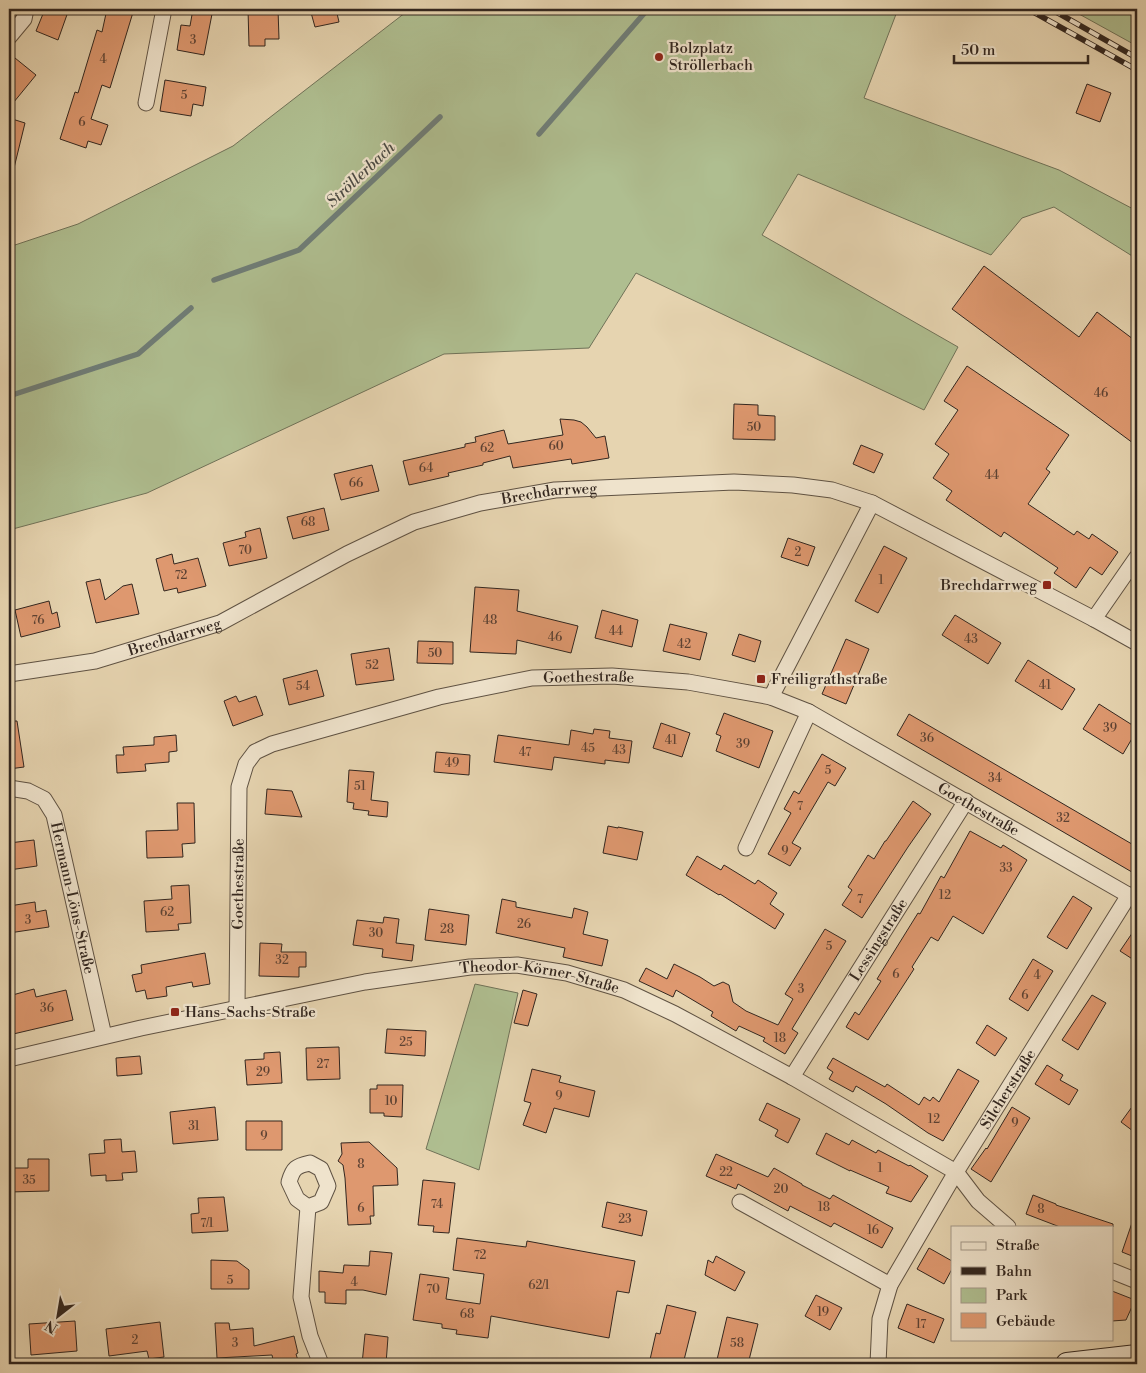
<svg xmlns="http://www.w3.org/2000/svg" width="1146" height="1373" font-family="'Libre Bodoni',serif">
<style>
.green{fill:#afbe90;stroke:#707258}
.lines{fill:none;stroke-linecap:round;stroke-linejoin:round}
.stream{stroke:#6f7d77;stroke-width:5.5}
.building{fill:#de986f;stroke:#32261f}
.minor-casing{stroke:#5f5243;stroke-width:17}
.secondary-casing{stroke:#32261f;stroke-width:24}
.minor{stroke:#efe3cc;stroke-width:15}
.secondary{stroke:#efe3cc;stroke-width:22}
.rail-casing{stroke:#32261f;stroke-width:5.5}
.rail{stroke:#efe3cc;stroke-width:4;stroke-dasharray:11;stroke-linecap:butt}
.poi-dot{fill:#8f2418;stroke:#efe3cc;stroke-width:2}
.labels{text-anchor:middle;stroke-width:4.5;stroke-linejoin:round;paint-order:stroke}
.number-label{font-size:12px;fill:#5d4233}
.poi-label{font-size:15px;fill:#32261f;stroke:#efe3cc;text-anchor:start}
.street-label{font-size:15px;fill:#32261f;stroke:#efe3cc}
.water-label{font-size:16px;font-style:italic;fill:#4b4a44;stroke:#efe3cc}
</style>
<rect width="100%" height="100%" fill="#e6d4b0"/>
<filter id="stains"><feTurbulence type="fractalNoise" baseFrequency=".004" numOctaves="4"/><feColorMatrix values="0 0 0 0 .2 0 0 0 0 .09 0 0 0 0 .02 0 0 0 .5 -.17"/></filter>
<radialGradient id="worn" r=".72"><stop offset=".6" stop-color="#630" stop-opacity="0"/><stop offset="1" stop-color="#630" stop-opacity=".3"/></radialGradient>
<!-- green -->
<path class="green" d="M410 9H898L864 98 1059 170 1137 211V259L1054 207 1022 218 991 255 798 174 762 235 958 347 924 410 636 273 589 348 444 354 147 493 9 530V247L78 224 233 146Z
M1070 9H1137V46Z
M475 984 518 993 479 1170 426 1149Z"/>
<g class="lines">
<!-- stream -->
<path class="stream" d="M539 134 648 9
M214 280 299 250 440 117
M9 396 138 354 191 308"/>
</g>
<!-- building -->
<path class="building" d="M45 9H69L58 40 36 31Z
M107 9H134L110 88 102 85 91 119 108 125 101 145 88 141 86 148 60 139 75 92 78 93 97 30 102 32Z
M193 9H213L204 55 177 50 181 25 190 26Z
M248 9H278L279 39H265V46H249Z
M310 9H336L339 22 315 27Z
M15 58 36 75 9 108V66Z
M165 80 206 87 203 106 193 104 191 116 160 111Z
M1087 84 1111 93 1100 122 1076 113Z
M9 118 25 123 14 168H9Z
M984 266 1079 337 1097 312 1137 342V446L952 309Z
M967 366 1069 435 1046 469 1050 472 1028 504 1074 535 1077 531 1089 539 1092 534 1118 552 1102 575 1090 567 1076 588 1054 573 1058 568 1004 532 1001 537 946 500 952 491 933 478 949 454 935 444 958 410 944 401Z
M734 404 758 405V415L775 416V440L733 439Z
M560 419 574 420 581 422 587 427 596 438 605 436 609 458 572 464 571 459 513 468 510 456 483 463V465L448 473 449 476 409 485 403 461 465 447V444L476 442 475 437 504 430 508 444 563 435Z
M861 445 883 454 874 473 853 464Z
M372 465 379 491 341 500 334 474Z
M324 508 329 530 293 539 287 517Z
M260 528 267 558 229 566 223 543 246 537 245 532Z
M788 538 815 547 808 566 781 557Z
M884 546 907 558 878 613 855 601Z
M172 554 174 564 198 558 206 586 178 593 177 588 164 591 156 559Z
M100 579 105 600 123 586 132 584 139 614 96 623 86 582Z
M475 587 519 590 517 611 578 626 571 653 517 640 516 654 470 652Z
M49 601 52 614 57 612 60 627 21 637 15 610Z
M602 610 638 620 632 647 595 638Z
M955 615 1001 643 988 664 942 635Z
M670 624 707 633 700 660 663 651Z
M739 634 761 641 755 662 732 655Z
M846 639 869 649 846 704 822 694Z
M418 641 453 642V664L417 663Z
M389 648 394 680 356 685 351 654Z
M1028 660 1075 689 1062 710 1015 681Z
M317 670 324 696 289 705 283 679Z
M236 696 239 702 256 696 263 715 233 726 224 701Z
M1099 704 1137 728V730L1123 754 1083 729Z
M724 713 773 731 759 768 716 751 721 736 716 734Z
M909 714 1137 847V875L897 735Z
M9 721H17L24 767 9 769Z
M661 723 690 733 682 757 653 748Z
M594 729 610 731 609 738 632 741 629 763 605 760V764L554 757 552 770 494 762 498 735 569 745 571 730 593 734Z
M176 735 177 751 169 752V762L145 764 146 771 117 773 116 755H124L123 747 154 745V737Z
M436 752 470 755 469 775 434 772Z
M822 754 846 768 835 786 828 782 792 843 801 848 790 866 768 854 791 813 784 809 794 791 799 794Z
M349 770 374 772 371 800 388 802 387 817 368 815 369 811 353 809 354 803 347 802Z
M267 789 292 791 302 817 265 814Z
M913 801 931 814 908 847 862 918 842 905 852 890 848 887 868 855 874 859 885 841H886Z
M177 803H194L195 843 182 844 183 857 147 858 146 831 178 830Z
M608 826 618 828V827L643 832 637 860 603 853Z
M970 831 1001 848 1003 845 1027 860 983 934 953 916 938 941 931 937 912 967 914 969 868 1040 846 1027 855 1012 859 1015 881 981 877 979 918 913 920 914 941 876 944 878Z
M34 840 37 866 9 870V843Z
M697 856 721 870 724 865 755 884 758 880 777 893 770 904 784 914 775 929 720 894 719 895 686 875Z
M189 885 191 923 178 924 179 930 146 932 144 901 172 899 171 886Z
M1073 896 1092 908 1067 949 1047 937Z
M502 899 516 902V907L572 918 574 908 588 912 583 934 608 940 602 966 563 957 565 948 496 933Z
M35 902 36 912 46 910 49 927 9 933V906Z
M429 909 469 915 466 945 425 940Z
M384 917 399 919 396 943 414 945 412 961 382 957 383 949 353 945 357 920 383 923Z
M1137 926V962L1120 951Z
M825 929 846 941 792 1029 798 1033 785 1054 763 1041 765 1038 739 1026 736 1031 711 1016 713 1012 676 990 673 997 639 981 646 968 667 979 674 964 700 977 714 986 723 982 729 985 733 1002 746 1011 778 1025 793 999 785 994Z
M260 943 282 944 281 952H306V967H299V977L259 976Z
M205 953 210 984 193 987 192 982 166 987 167 996 147 999 145 990 136 992 132 975 142 973 141 965Z
M1033 959 1053 971 1028 1011 1009 999Z
M34 989 36 997 66 990 73 1020 9 1035V996Z
M523 990 537 994 528 1026 514 1023Z
M1092 995 1106 1003 1078 1050 1062 1040Z
M987 1025 1007 1038 995 1056 976 1043Z
M387 1029 426 1031 425 1056 385 1053Z
M339 1047 340 1079 307 1080 306 1048Z
M280 1052 282 1083 247 1085 245 1060 264 1059V1053Z
M140 1056 142 1074 117 1076 116 1058Z
M833 1058 885 1087 887 1084 919 1105 924 1097 930 1101 933 1097 939 1102 958 1069 979 1081 943 1141 928 1133 886 1104 856 1086 853 1092 829 1079 833 1072 827 1068Z
M1047 1065 1063 1075 1060 1080 1078 1090 1069 1105 1035 1084Z
M532 1069 561 1076 559 1082 595 1091 589 1117 554 1108 546 1133 523 1125 531 1103 524 1101Z
M377 1085H403L402 1117 384 1116V1113H370V1089H377Z
M1137 1100V1134L1121 1122Z
M767 1103 800 1119 788 1143 775 1136 778 1130 759 1120Z
M215 1107 218 1140 173 1144 170 1112Z
M1012 1107 1030 1118 991 1182 971 1169 986 1148 987 1149Z
M246 1121H282V1150H246Z
M826 1133 849 1145 852 1140 876 1153 878 1150 909 1166 910 1165 928 1176 911 1202 886 1193 889 1187 850 1170V1171L816 1154Z
M121 1139 122 1152 135 1151 137 1172 122 1173 123 1180 106 1181V1175L91 1176 89 1154 105 1153 104 1140Z
M369 1142 397 1168 398 1185 373 1186 374 1216H370L371 1224 348 1225 345 1178 343 1165 338 1161 342 1154 341 1143Z
M716 1154 768 1177 774 1168 802 1184V1185L830 1199 833 1195 893 1228 882 1248 834 1223 831 1227 790 1206 788 1211 738 1184 736 1189 706 1176Z
M28 1159H49V1191L9 1192V1168H28Z
M423 1180 455 1183 449 1233 433 1232 434 1226 418 1225Z
M1033 1195 1056 1204V1205L1113 1224V1227H1060L1026 1214Z
M224 1197 228 1231 192 1233 191 1214 199 1213 198 1198Z
M607 1202 647 1211 642 1236 602 1227Z
M1135 1214H1137V1258L1122 1252Z
M457 1238 526 1247 527 1241 635 1261 629 1293 617 1291 609 1338 491 1316 488 1338 456 1334 457 1330 442 1328V1324L413 1320 420 1274 449 1278 446 1299 480 1304 484 1274 453 1270Z
M929 1248 952 1261V1269L944 1284 917 1269Z
M370 1251 392 1253 386 1295 363 1290H346V1304L325 1303V1292H319V1271L343 1273 344 1265 369 1266Z
M716 1256 745 1272 735 1291 705 1275 708 1260 713 1263Z
M211 1260 237 1261 249 1270V1289H211Z
M1112 1291 1135 1300 1126 1320 1112 1321Z
M816 1295 842 1308 830 1330 805 1316Z
M907 1304 944 1319 934 1343 898 1328Z
M667 1305 696 1312 683 1364H649L656 1333 660 1334Z
M727 1317 758 1324 748 1364H716Z
M75 1321 77 1351 31 1355 29 1324Z
M160 1322 164 1357 149 1359 147 1351 109 1356 106 1329Z
M215 1323H229L230 1330 253 1328 254 1346 294 1336 298 1353 296 1354 299 1364H274L272 1355 217 1358Z
M365 1334 388 1337 386 1364H362Z"/>
<g class="lines">
<!-- minor casing -->
<g class="minor-casing">
<g id="minor">
<path d="M9 37 24 19 26 9"/>
<path d="M146 103 164 9"/>
<path d="M1094 619 1137 557"/>
<path id="s1" d="M9 674 95 661 220 623 347 554 414 522 480 503 555 490 734 482 793 485 832 490 872 503 1094 619 1137 643"/>
<path d="M771 697 872 503"/>
<path id="s2" d="M9 788 28 791 44 799 54 815 104 1036"/>
<path d="M746 848 809 712"/>
<path id="s3" d="M237 1008 239 787 246 764 255 752 272 744 439 697 532 678 612 676 688 682 771 697 809 712 1137 900"/>
<path id="s4" d="M9 1059 141 1028 365 982 470 967 517 965 567 973 624 990 675 1014 792 1077 956 1172 978 1201 1008 1227"/>
<path id="s5" d="M792 1077 966 801"/>
<path d="M310 1163 321 1169 328 1186 321 1202 308 1207 297 1199 289 1182C293 1168 296 1166 310 1163Z"/>
<path d="M740 1202 890 1285"/>
<path d="M308 1207 301 1297 310 1336 321 1364"/>
<path d="M1112 1271 1137 1281"/>
<path id="s6" d="M878 1364 880 1319 890 1285 956 1172 1129 895"/>
</g>
</g>
<!-- secondary casing -->
<g class="secondary-casing">
<path id="secondary" d="M1067 1364 1137 1356"/>
</g>
<!-- minor -->
<use href="#minor" class="minor"/>
<!-- secondary -->
<use href="#secondary" class="secondary"/>
<!-- rail casing -->
<g class="rail-casing">
<path id="rail" d="M1028 9 1137 70
M1051 9 1137 58"/>
</g>
<!-- rail -->
<use href="#rail" class="rail"/>
</g>
<!-- markers -->
<g class="poi-dot">
<circle cx="659" cy="57" r="5"/>
<rect x="1042" y="580" width="10" height="10" rx="2.5"/>
<rect x="756" y="674" width="10" height="10" rx="2.5"/>
<rect x="170" y="1007" width="10" height="10" rx="2.5"/>
</g>
<g class="labels">
<!-- number labels -->
<g class="number-label">
<text x="193" y="44">3</text>
<text x="103" y="63">4</text>
<text x="184" y="99">5</text>
<text x="82" y="126">6</text>
<text x="1101" y="397">46</text>
<text x="754" y="431">50</text>
<text x="556" y="450">60</text>
<text x="487" y="452">62</text>
<text x="426" y="472">64</text>
<text x="992" y="479">44</text>
<text x="356" y="487">66</text>
<text x="308" y="526">68</text>
<text x="245" y="554">70</text>
<text x="798" y="556">2</text>
<text x="181" y="579">72</text>
<text x="881" y="584">1</text>
<text x="38" y="624">76</text>
<text x="490" y="624">48</text>
<text x="616" y="635">44</text>
<text x="555" y="641">46</text>
<text x="971" y="643">43</text>
<text x="684" y="648">42</text>
<text x="435" y="657">50</text>
<text x="372" y="669">52</text>
<text x="1045" y="689">41</text>
<text x="303" y="690">54</text>
<text x="1110" y="732">39</text>
<text x="927" y="742">36</text>
<text x="671" y="744">41</text>
<text x="743" y="748">39</text>
<text x="588" y="752">45</text>
<text x="619" y="754">43</text>
<text x="525" y="756">47</text>
<text x="452" y="767">49</text>
<text x="828" y="774">5</text>
<text x="995" y="782">34</text>
<text x="360" y="790">51</text>
<text x="800" y="810">7</text>
<text x="1063" y="822">32</text>
<text x="785" y="855">9</text>
<text x="1006" y="872">33</text>
<text x="945" y="899">12</text>
<text x="860" y="903">7</text>
<text x="167" y="916">62</text>
<text x="28" y="924">3</text>
<text x="524" y="928">26</text>
<text x="447" y="933">28</text>
<text x="376" y="937">30</text>
<text x="829" y="950">5</text>
<text x="282" y="964">32</text>
<text x="896" y="978">6</text>
<text x="1037" y="979">4</text>
<text x="801" y="993">3</text>
<text x="1025" y="999">6</text>
<text x="47" y="1012">36</text>
<text x="780" y="1042">18</text>
<text x="406" y="1046">25</text>
<text x="323" y="1068">27</text>
<text x="263" y="1076">29</text>
<text x="559" y="1100">9</text>
<text x="391" y="1105">10</text>
<text x="934" y="1123">12</text>
<text x="1015" y="1127">9</text>
<text x="194" y="1130">31</text>
<text x="264" y="1140">9</text>
<text x="361" y="1168">8</text>
<text x="880" y="1172">1</text>
<text x="726" y="1176">22</text>
<text x="29" y="1184">35</text>
<text x="781" y="1193">20</text>
<text x="437" y="1208">74</text>
<text x="824" y="1211">18</text>
<text x="361" y="1212">6</text>
<text x="1041" y="1213">8</text>
<text x="625" y="1223">23</text>
<text x="207" y="1227">7/1</text>
<text x="873" y="1234">16</text>
<text x="480" y="1259">72</text>
<text x="230" y="1284">5</text>
<text x="354" y="1286">4</text>
<text x="539" y="1289">62/1</text>
<text x="433" y="1293">70</text>
<text x="823" y="1316">19</text>
<text x="467" y="1318">68</text>
<text x="921" y="1328">17</text>
<text x="135" y="1344">2</text>
<text x="235" y="1347">3</text>
<text x="737" y="1347">58</text>
</g>
<!-- poi labels -->
<g class="poi-label">
<text x="669" y="53">Bolzplatz<tspan x="669" dy="17">Ströllerbach</tspan></text>
<text x="1037" y="590" text-anchor="end">Brechdarrweg</text>
<text x="771" y="684">Freiligrathstraße</text>
<text x="185" y="1017">Hans-Sachs-Straße</text>
</g>
<!-- street labels -->
<g class="street-label">
<text dy="5" stroke="none"><textPath href="#s1" startOffset="575">Brechdarrweg</textPath></text>
<text dy="5" stroke="none"><textPath href="#s1" startOffset="170">Brechdarrweg</textPath></text>
<text dy="5" stroke="none"><textPath href="#s3" startOffset="604">Goethestraße</textPath></text>
<text dy="5" stroke="none"><textPath href="#s3" startOffset="1024">Goethestraße</textPath></text>
<text dy="5" stroke="none"><textPath href="#s3" startOffset="124">Goethestraße</textPath></text>
<text dy="5" stroke="none"><textPath href="#s2" startOffset="141">Hermann-Löns-Straße</textPath></text>
<text dy="5" stroke="none"><textPath href="#s5" startOffset="162">Lessingstraße</textPath></text>
<text dy="5" stroke="none"><textPath href="#s4" startOffset="541">Theodor-Körner-Straße</textPath></text>
<text dy="5" stroke="none"><textPath href="#s6" startOffset="309">Silcherstraße</textPath></text>
</g>
<!-- water labels -->
<g class="water-label">
<text transform="translate(360 174) rotate(-43)" y="6">Ströllerbach</text>
</g>
</g>
<!-- margin -->
<rect width="1146" height="1373" fill="none" stroke="#e6d4b0" stroke-width="30"/>
<rect x="10" y="10" width="1126" height="1353" fill="none" stroke="#32261f" stroke-width="2.5"/>
<rect x="15" y="15" width="1116" height="1343" fill="none" stroke="#32261f"/>
<!-- legend -->
<rect x="951" y="1226" width="162" height="115" fill="#efe3cc" stroke="#a39787"/>
<rect x="961" y="1242" width="25" height="8" fill="#efe3cc" stroke="#a39787"/>
<text x="996" y="1250" font-size="15" fill="#32261f">Straße</text>
<rect x="961" y="1267" width="25" height="8" fill="#32261f" stroke="#a39787"/>
<text x="996" y="1276" font-size="15" fill="#32261f">Bahn</text>
<rect x="961" y="1288" width="25" height="15" fill="#afbe90" stroke="#a39787"/>
<text x="996" y="1300" font-size="15" fill="#32261f">Park</text>
<rect x="961" y="1313" width="25" height="15" fill="#de986f" stroke="#a39787"/>
<text x="996" y="1326" font-size="15" fill="#32261f">Gebäude</text>
<!-- north arrow -->
<g transform="translate(58 1316) rotate(211)" stroke="#efe3cc" stroke-width="4" paint-order="stroke">
<path d="M0-4L9 19L0 12L-9 19Z" fill="#32261f"/>
<text y="-8" font-size="14" font-weight="bold" text-anchor="middle" fill="#32261f">N</text>
</g>
<!-- scale -->
<path d="M954 55v8h134v-8" fill="none" stroke="#32261f" stroke-width="2.5"/>
<text x="961" y="55" font-size="15" fill="#32261f" stroke="#efe3cc" stroke-width="4" paint-order="stroke">50 m</text>
<rect width="100%" height="100%" filter="url(#stains)"/>
<rect width="100%" height="100%" fill="url(#worn)"/>
</svg>
